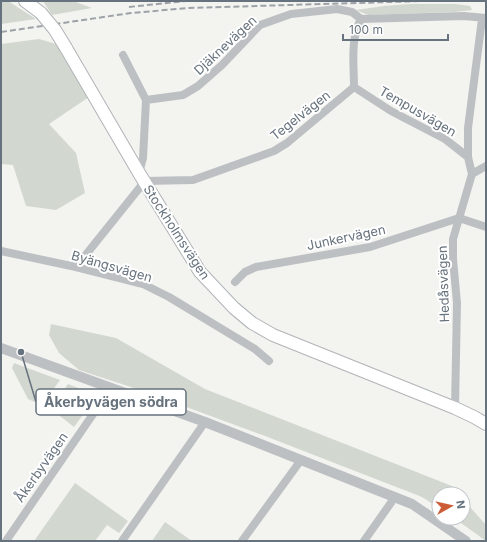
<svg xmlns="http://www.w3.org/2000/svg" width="487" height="542" font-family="Inter,sans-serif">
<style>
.green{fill:#d2d8d0}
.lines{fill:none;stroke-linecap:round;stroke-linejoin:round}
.secondary-casing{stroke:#b0b4b8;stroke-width:14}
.minor{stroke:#bdc0c3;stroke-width:8}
.tertiary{stroke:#bdc0c3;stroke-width:10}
.secondary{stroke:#fff;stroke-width:12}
.rail{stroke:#9da2a7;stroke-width:2;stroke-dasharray:6 3;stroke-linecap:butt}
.secondary-bridge-casing{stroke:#b0b4b8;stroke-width:14;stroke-linecap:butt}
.secondary-bridge{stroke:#fff;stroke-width:12}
.labels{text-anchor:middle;stroke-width:4;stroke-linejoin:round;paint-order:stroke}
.street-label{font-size:13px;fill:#66727d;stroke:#fff}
.leader{fill:none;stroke:#66727d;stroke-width:1.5}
.callout-dot{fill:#66727d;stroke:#fff;stroke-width:1.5}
.callout{fill:#fff;stroke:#66727d;stroke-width:1.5}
.callout-label{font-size:14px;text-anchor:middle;font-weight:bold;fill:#66727d}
</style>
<rect width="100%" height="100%" fill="#f3f3f0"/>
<!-- green -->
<path class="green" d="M1 1H8L36 19 1 24Z
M43 1H73L92 8 52 15Z
M411 4H456L470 6 472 10 455 12 368 15 356 10 384 6Z
M39 39 56 44 89 97 49 124 76 153 85 193 56 210 26 206 13 165 1 164V44Z
M51 324 116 338 205 389 452 486 459 494H439V508L422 497 265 436 143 391 79 370 59 353 49 335Z
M14 363 60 380 42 405 28 399 12 368Z
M68 384 91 393 94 400 74 427 51 409Z
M75 483 128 521 119 533 107 525 95 541H34Z
M463 499 486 525V541L454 518H463Z
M165 522 192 541H152Z"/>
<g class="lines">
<!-- secondary casing -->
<g class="secondary-casing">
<path id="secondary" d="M25 1 41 13
M66 48 139 173 200 272 234 308 252 323 273 335 455 408 474 417 486 424"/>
</g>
<!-- minor -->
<path class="minor" d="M123 55 146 100 143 158 139 173
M354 87 391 111 445 139 468 157
M354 87C354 65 350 39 361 19
M146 100 183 95 198 86 222 65 260 25 291 14 337 9 352 12 361 19 464 16 486 18
M472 174 486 166
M1 251 76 267 143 284 169 297 255 349 269 361
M76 267 145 181 193 180 274 151 287 143 354 87
M235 282 245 272 256 267 370 247 459 218 486 227
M455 408 457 303 453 259V239L472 174 468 157V128L482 19
M6 541 111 388
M122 541 205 422
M242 541 301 460
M364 541 395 497"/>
<!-- tertiary -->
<path class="tertiary" d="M1 348 205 422 412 504 466 541"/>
<!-- secondary -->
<use href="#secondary" class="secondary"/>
<!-- rail -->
<path class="rail" d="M129 7 186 1
M1 32 131 13 189 8 423 1"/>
<!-- secondary-bridge casing -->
<g class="secondary-bridge-casing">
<path id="secondary-bridge" d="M41 13 55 30 66 48"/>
</g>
<!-- secondary-bridge -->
<use href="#secondary-bridge" class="secondary-bridge"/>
</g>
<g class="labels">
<!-- street labels -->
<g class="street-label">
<text transform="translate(225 45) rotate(-43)" y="5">Djäknevägen</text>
<text transform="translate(418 111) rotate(30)" y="5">Tempusvägen</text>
<text transform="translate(300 115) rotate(-38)" y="5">Tegelvägen</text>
<text transform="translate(177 232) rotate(57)" y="5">Stockholmsvägen</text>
<text transform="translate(346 237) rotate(-12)" y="5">Junkervägen</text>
<text transform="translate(112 266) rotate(16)" y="5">Byängsvägen</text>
<text transform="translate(443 284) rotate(-92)" y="5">Hedåsvägen</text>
<text transform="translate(41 467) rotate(-55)" y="5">Åkerbyvägen</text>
</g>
</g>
<!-- callouts -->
<path class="leader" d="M21 352L36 402"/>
<circle class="callout-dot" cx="21" cy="352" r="4"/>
<rect class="callout" x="36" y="389" width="150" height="26" rx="4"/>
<g class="callout-label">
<text x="111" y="407">Åkerbyvägen södra</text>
</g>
<!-- border -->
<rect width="487" height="542" fill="none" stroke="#66727d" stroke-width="4"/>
<!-- north arrow -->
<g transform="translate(451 506) rotate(82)"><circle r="19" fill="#ffffff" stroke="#c2c7cb"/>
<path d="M0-3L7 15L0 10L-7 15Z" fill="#cc5d38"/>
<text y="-6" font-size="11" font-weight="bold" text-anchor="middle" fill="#66727d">N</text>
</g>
<!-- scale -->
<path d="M343 34v6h105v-6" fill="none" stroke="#66727d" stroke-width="2"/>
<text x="349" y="34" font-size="12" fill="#66727d" stroke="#ffffff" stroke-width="3" paint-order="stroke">100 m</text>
</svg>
